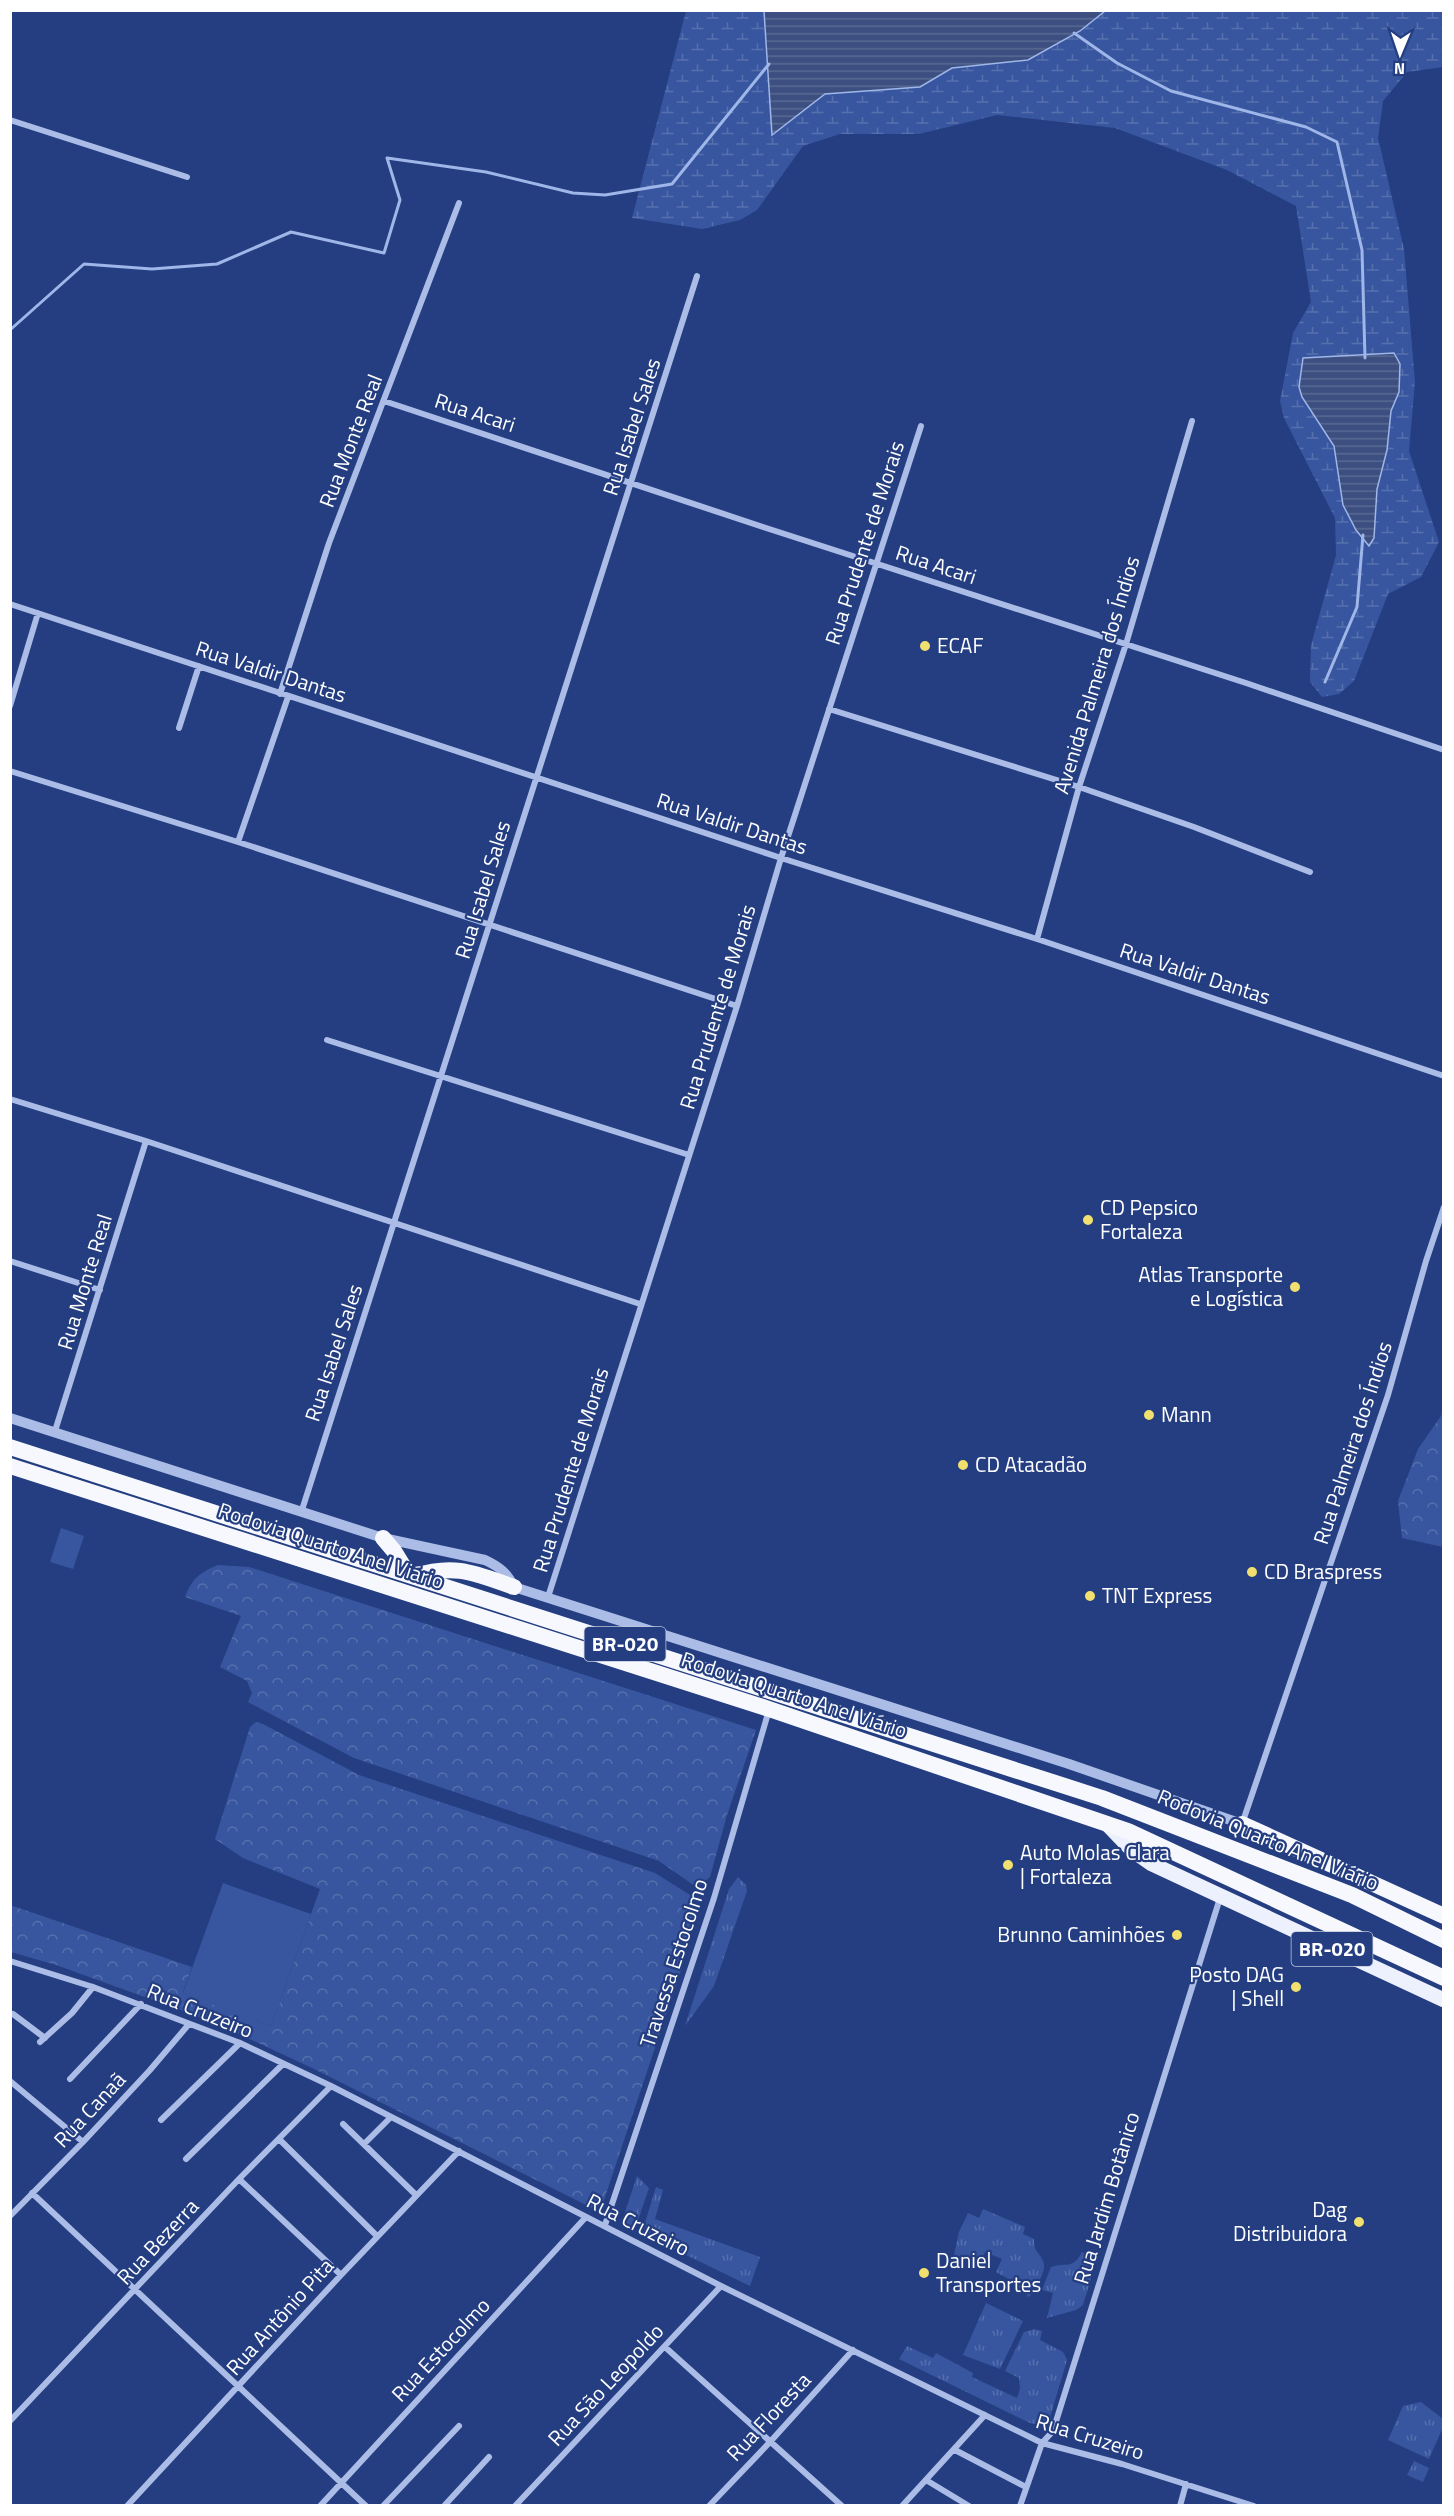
<svg xmlns="http://www.w3.org/2000/svg" width="1454" height="2516" font-family="'Titillium Web',sans-serif">
<style>
.grass{fill:url(#grass-tufts)}
.forest{fill:url(#forest-crowns)}
.wetland{fill:url(#wetland-marsh);fill-rule:evenodd}
.pitch{fill:#38569f}
.water{fill:url(#water-rules);stroke:#9fb6e8;stroke-width:1.5}
.lines{fill:none;stroke-linecap:round;stroke-linejoin:round}
.stream{stroke:#9fb6e8;stroke-width:3}
.minor{stroke:#abbde7;stroke-width:6}
.tertiary{stroke:#abbde7;stroke-width:10}
.primary{stroke:#edf1fd;stroke-width:15}
.trunk{stroke:#f6f8fe;stroke-width:16}
.poi-dot{fill:#f1e06f;stroke:#243e81;stroke-width:2}
.labels{text-anchor:middle;stroke-width:4.5;stroke-linejoin:round;paint-order:stroke}
.shield{fill:#243e81;stroke:#bdc5d9;stroke-width:1.5}
.shield-label{font-size:20px;font-weight:bold;fill:#fff}
.street-label{font-size:21px;fill:#fff;stroke:#243e81}
.poi-label{font-size:21px;fill:#fff;stroke:#243e81;text-anchor:start}
</style>
<defs>
<pattern id="grass-tufts" width="24" height="20" patternUnits="userSpaceOnUse" patternTransform="scale(1.5)"><rect width="24" height="20" fill="#38569f"/><path d="M3 7l-1-3M5 7V3M7 7l1-3M15 17l-1-3M17 17v-4M19 17l1-3" fill="none" stroke="#566fad"/></pattern>
<pattern id="forest-crowns" width="20" height="18" patternUnits="userSpaceOnUse" patternTransform="scale(1.5)"><rect width="20" height="18" fill="#38569f"/><path d="M2 6a3 3 0 1 1 6 0M12 15a3 3 0 1 1 6 0" fill="none" stroke="#566fad"/></pattern>
<pattern id="wetland-marsh" width="20" height="14" patternUnits="userSpaceOnUse" patternTransform="scale(1.5)"><rect width="20" height="14" fill="#38569f"/><path d="M1 5h8M5 5V1M11 12h8M15 12V8" fill="none" stroke="#566fad"/></pattern>
<pattern id="water-rules" width="6" height="5" patternUnits="userSpaceOnUse" patternTransform="scale(1.5)"><rect width="6" height="5" fill="#3c4f80"/><path d="M0 2.5h6" fill="none" stroke="#596993"/></pattern>
</defs>
<rect width="100%" height="100%" fill="#243e81"/>
<!-- grass -->
<path class="grass" d="M738 1877 746 1885 747 1891 714 1986 685 2026 729 1889Z
M1292 1942 1320 1955 1307 1962 1296 1957Z
M637 2176 649 2188 637 2223 630 2228 621 2224Z
M656 2187 663 2190 655 2219 760 2257 750 2286 645 2235 644 2226Z
M983 2209 1025 2227 1023 2234 1034 2239C1034 2253 1038 2250 1043 2261 1048 2270 1035 2289 1029 2297L1012 2281 996 2272 1002 2259 985 2252 979 2264 954 2255 959 2232 968 2213 979 2218Z
M1082 2252 1097 2259 1083 2305 1076 2310 1047 2318 1053 2293 1042 2290 1051 2267C1066 2262 1073 2270 1082 2252Z
M986 2303 1023 2321 1000 2369 963 2355Z
M1035 2329 1042 2331 1040 2340 1063 2352 1067 2360 1048 2424 1044 2426 1030 2423 899 2359 907 2346 933 2358 936 2353 973 2373 972 2377 1017 2398 1020 2389 1019 2378 1005 2371 1024 2332Z
M1421 2402 1443 2419V2427L1429 2459 1388 2440 1403 2406Z
M1414 2461 1429 2468 1423 2482 1407 2475Z"/>
<!-- forest -->
<path class="forest" d="M1443 1404 1444 1547H1443L1402 1538 1398 1501 1418 1449 1441 1416Z
M218 1565 249 1567 756 1730 727 1815 710 1877 700 1885 692 1884 659 1861 354 1758 248 1702 252 1693 247 1681 220 1667 241 1616 185 1597C192 1579 200 1572 218 1565Z
M256 1722 263 1724 359 1775 655 1873 690 1895 696 1907 683 1964 600 2212 312 2068 211 2021 56 1965 11 1952 10 1905 192 1967 183 1992 271 2026 320 1889 243 1858 215 1839 250 1727Z"/>
<!-- wetland -->
<path class="wetland" d="M686 11H764L773 135 825 94 920 87 952 68 1028 60 1080 31 1105 11H1443V67L1407 72 1383 101 1378 138 1404 249 1415 382 1409 451 1439 542 1421 577 1388 594 1354 681 1339 694 1322 697 1310 682 1311 645 1336 555 1335 518 1284 418 1280 401 1293 333 1311 302 1296 206 1227 170 1115 128 997 115 919 134H840L803 146 757 210 740 220 702 229 632 218ZM1399 392 1391 411 1387 450 1377 489 1374 538 1343 505 1334 446 1302 396Z"/>
<!-- pitch -->
<path class="pitch" d="M61 1528 84 1536 73 1569 50 1562Z
M223 1883 311 1914 271 2026 183 1993Z"/>
<!-- water -->
<path class="water" d="M764 11V10L1105 11 1080 31 1028 60 952 68 920 87 825 94 772 135Z
M1394 353 1400 364 1399 392 1391 411 1387 450 1377 489 1374 538 1369 546 1356 530 1343 505 1334 446 1302 397 1299 387 1303 358Z"/>
<g class="lines">
<!-- stream -->
<path class="stream" d="M1074 33 1117 63 1171 91 1306 127 1337 142 1362 250 1365 358
M10 330 84 264 152 269 217 264 291 232 384 253 400 200 387 158 486 172 573 193 605 195 672 184 769 64
M1325 682 1357 607 1363 535"/>
<!-- minor -->
<path class="minor" d="M10 120 187 177
M384 401 763 527 1246 683 1444 750
M10 604 781 858 1037 939 1444 1076
M280 694 329 543 459 203
M10 706 38 613
M829 709 1079 787 1194 827 1310 872
M179 728 199 666
M10 771 238 842 737 1006
M238 842 288 697
M1037 939 1079 787 1126 644 1192 421
M327 1040 689 1155
M10 1099 146 1141 640 1304
M10 1261 100 1290
M55 1431 146 1141
M301 1513 697 276
M548 1597 737 1006 781 858 921 426
M1242 1824 1388 1395 1426 1261 1444 1207
M10 1961 93 1987 240 2043 331 2086 721 2286 1042 2443 1122 2464 1254 2506
M13 2014 45 2038
M40 2042 72 2013 93 1987
M70 2079 141 2004
M10 2081 83 2142
M161 2120 240 2043
M343 2124 416 2195
M279 2139 377 2236
M364 2144 391 2117
M186 2159 283 2064
M239 2179 341 2275
M32 2193 366 2506
M10 2216 83 2142 150 2070 189 2024
M605 2225 714 1898 769 1710
M665 2347 842 2506
M10 2421 239 2179 331 2086
M955 2450 1026 2487
M926 2480 969 2506
M127 2506 341 2275 459 2151
M320 2506 586 2217
M383 2506 459 2426
M444 2506 489 2457
M515 2506 721 2286
M709 2506 770 2442 853 2350
M902 2506 985 2415
M1020 2506 1042 2443 1053 2431 1220 1898
M1180 2506 1186 2484"/>
<!-- tertiary -->
<path class="tertiary" d="M10 1418 383 1538 485 1560C500 1567 507 1573 514 1587L1069 1764 1242 1824"/>
<!-- primary -->
<path class="primary" d="M1108 1825 1132 1850 1152 1864 1444 2000"/>
<!-- trunk -->
<path class="trunk" d="M10 1447 1102 1798 1352 1895 1444 1940
M10 1466 769 1709 1128 1831 1444 1978
M383 1538 394 1551 408 1574
M415 1576C456 1563 476 1574 514 1587
M1242 1824 1444 1916"/>
</g>
<!-- markers -->
<g class="poi-dot">
<circle cx="925" cy="646" r="6"/>
<circle cx="1088" cy="1220" r="6"/>
<circle cx="1295" cy="1287" r="6"/>
<circle cx="1149" cy="1415" r="6"/>
<circle cx="963" cy="1465" r="6"/>
<circle cx="1252" cy="1572" r="6"/>
<circle cx="1090" cy="1596" r="6"/>
<circle cx="1008" cy="1865" r="6"/>
<circle cx="1177" cy="1935" r="6"/>
<circle cx="1296" cy="1987" r="6"/>
<circle cx="1359" cy="2222" r="6"/>
<circle cx="924" cy="2273" r="6"/>
</g>
<g class="labels">
<!-- shield labels -->
<g class="shield">
<rect x="584.5" y="1627" width="81" height="34" rx="4.5"/>
<rect x="1291.5" y="1932" width="81" height="34" rx="4.5"/>
</g>
<g class="shield-label">
<text x="625" y="1651">BR-020</text>
<text x="1332" y="1956">BR-020</text>
</g>
<!-- street labels -->
<g class="street-label">
<text transform="translate(475 413) rotate(18)" y="7">Rua Acari</text>
<text transform="translate(632 427) rotate(-72)" y="7">Rua Isabel Sales</text>
<text transform="translate(351 441) rotate(-69)" y="7">Rua Monte Real</text>
<text transform="translate(865 543) rotate(-72)" y="7">Rua Prudente de Morais</text>
<text transform="translate(936 565) rotate(18)" y="7">Rua Acari</text>
<text transform="translate(271 672) rotate(18)" y="7">Rua Valdir Dantas</text>
<text transform="translate(1097 675) rotate(-73)" y="7">Avenida Palmeira dos Índios</text>
<text transform="translate(732 824) rotate(18)" y="7">Rua Valdir Dantas</text>
<text transform="translate(483 890) rotate(-73)" y="7">Rua Isabel Sales</text>
<text transform="translate(1195 974) rotate(18)" y="7">Rua Valdir Dantas</text>
<text transform="translate(718 1007) rotate(-73)" y="7">Rua Prudente de Morais</text>
<text transform="translate(85 1282) rotate(-73)" y="7">Rua Monte Real</text>
<text transform="translate(334 1353) rotate(-72)" y="7">Rua Isabel Sales</text>
<text transform="translate(1353 1443) rotate(-72)" y="7">Rua Palmeira dos Índios</text>
<text transform="translate(571 1470) rotate(-73)" y="7">Rua Prudente de Morais</text>
<text transform="translate(331 1546) rotate(18)" y="7">Rodovia Quarto Anel Viário</text>
<text transform="translate(794 1695) rotate(18)" y="7">Rodovia Quarto Anel Viário</text>
<text transform="translate(1268 1840) rotate(22)" y="7">Rodovia Quarto Anel Viário</text>
<text transform="translate(674 1963) rotate(-72)" y="7">Travessa Estocolmo</text>
<text transform="translate(200 2011) rotate(22)" y="7">Rua Cruzeiro</text>
<text transform="translate(90 2110) rotate(-47)" y="7">Rua Canaã</text>
<text transform="translate(1107 2198) rotate(-73)" y="7">Rua Jardim Botânico</text>
<text transform="translate(638 2225) rotate(27)" y="7">Rua Cruzeiro</text>
<text transform="translate(158 2242) rotate(-47)" y="7">Rua Bezerra</text>
<text transform="translate(280 2317) rotate(-48)" y="7">Rua Antônio Pita</text>
<text transform="translate(441 2350) rotate(-47)" y="7">Rua Estocolmo</text>
<text transform="translate(606 2385) rotate(-47)" y="7">Rua São Leopoldo</text>
<text transform="translate(769 2417) rotate(-47)" y="7">Rua Floresta</text>
<text transform="translate(1090 2437) rotate(17)" y="7">Rua Cruzeiro</text>
</g>
<!-- poi labels -->
<g class="poi-label">
<text x="937" y="653">ECAF</text>
<text x="1100" y="1215">CD Pepsico<tspan x="1100" dy="24">Fortaleza</tspan></text>
<text x="1283" y="1282" text-anchor="end">Atlas Transporte<tspan x="1283" dy="24">e Logística</tspan></text>
<text x="1161" y="1422">Mann</text>
<text x="975" y="1472">CD Atacadão</text>
<text x="1264" y="1579">CD Braspress</text>
<text x="1102" y="1603">TNT Express</text>
<text x="1020" y="1860">Auto Molas Clara<tspan x="1020" dy="24">| Fortaleza</tspan></text>
<text x="1165" y="1942" text-anchor="end">Brunno Caminhões</text>
<text x="1284" y="1982" text-anchor="end">Posto DAG<tspan x="1284" dy="24">| Shell</tspan></text>
<text x="1347" y="2217" text-anchor="end">Dag<tspan x="1347" dy="24">Distribuidora</tspan></text>
<text x="936" y="2268">Daniel<tspan x="936" dy="24">Transportes</tspan></text>
</g>
</g>
<!-- border -->
<rect width="1454" height="2516" fill="none" stroke="#ffffff" stroke-width="24"/>
<!-- north arrow -->
<g transform="translate(1400 54) rotate(182)" stroke="#243e81" stroke-width="4.5" paint-order="stroke">
<path d="M0-4.5L10 22L0 15L-10 22Z" fill="#ffffff"/>
<text y="-9" font-size="16" font-weight="bold" text-anchor="middle" fill="#ffffff">N</text>
</g>
</svg>
